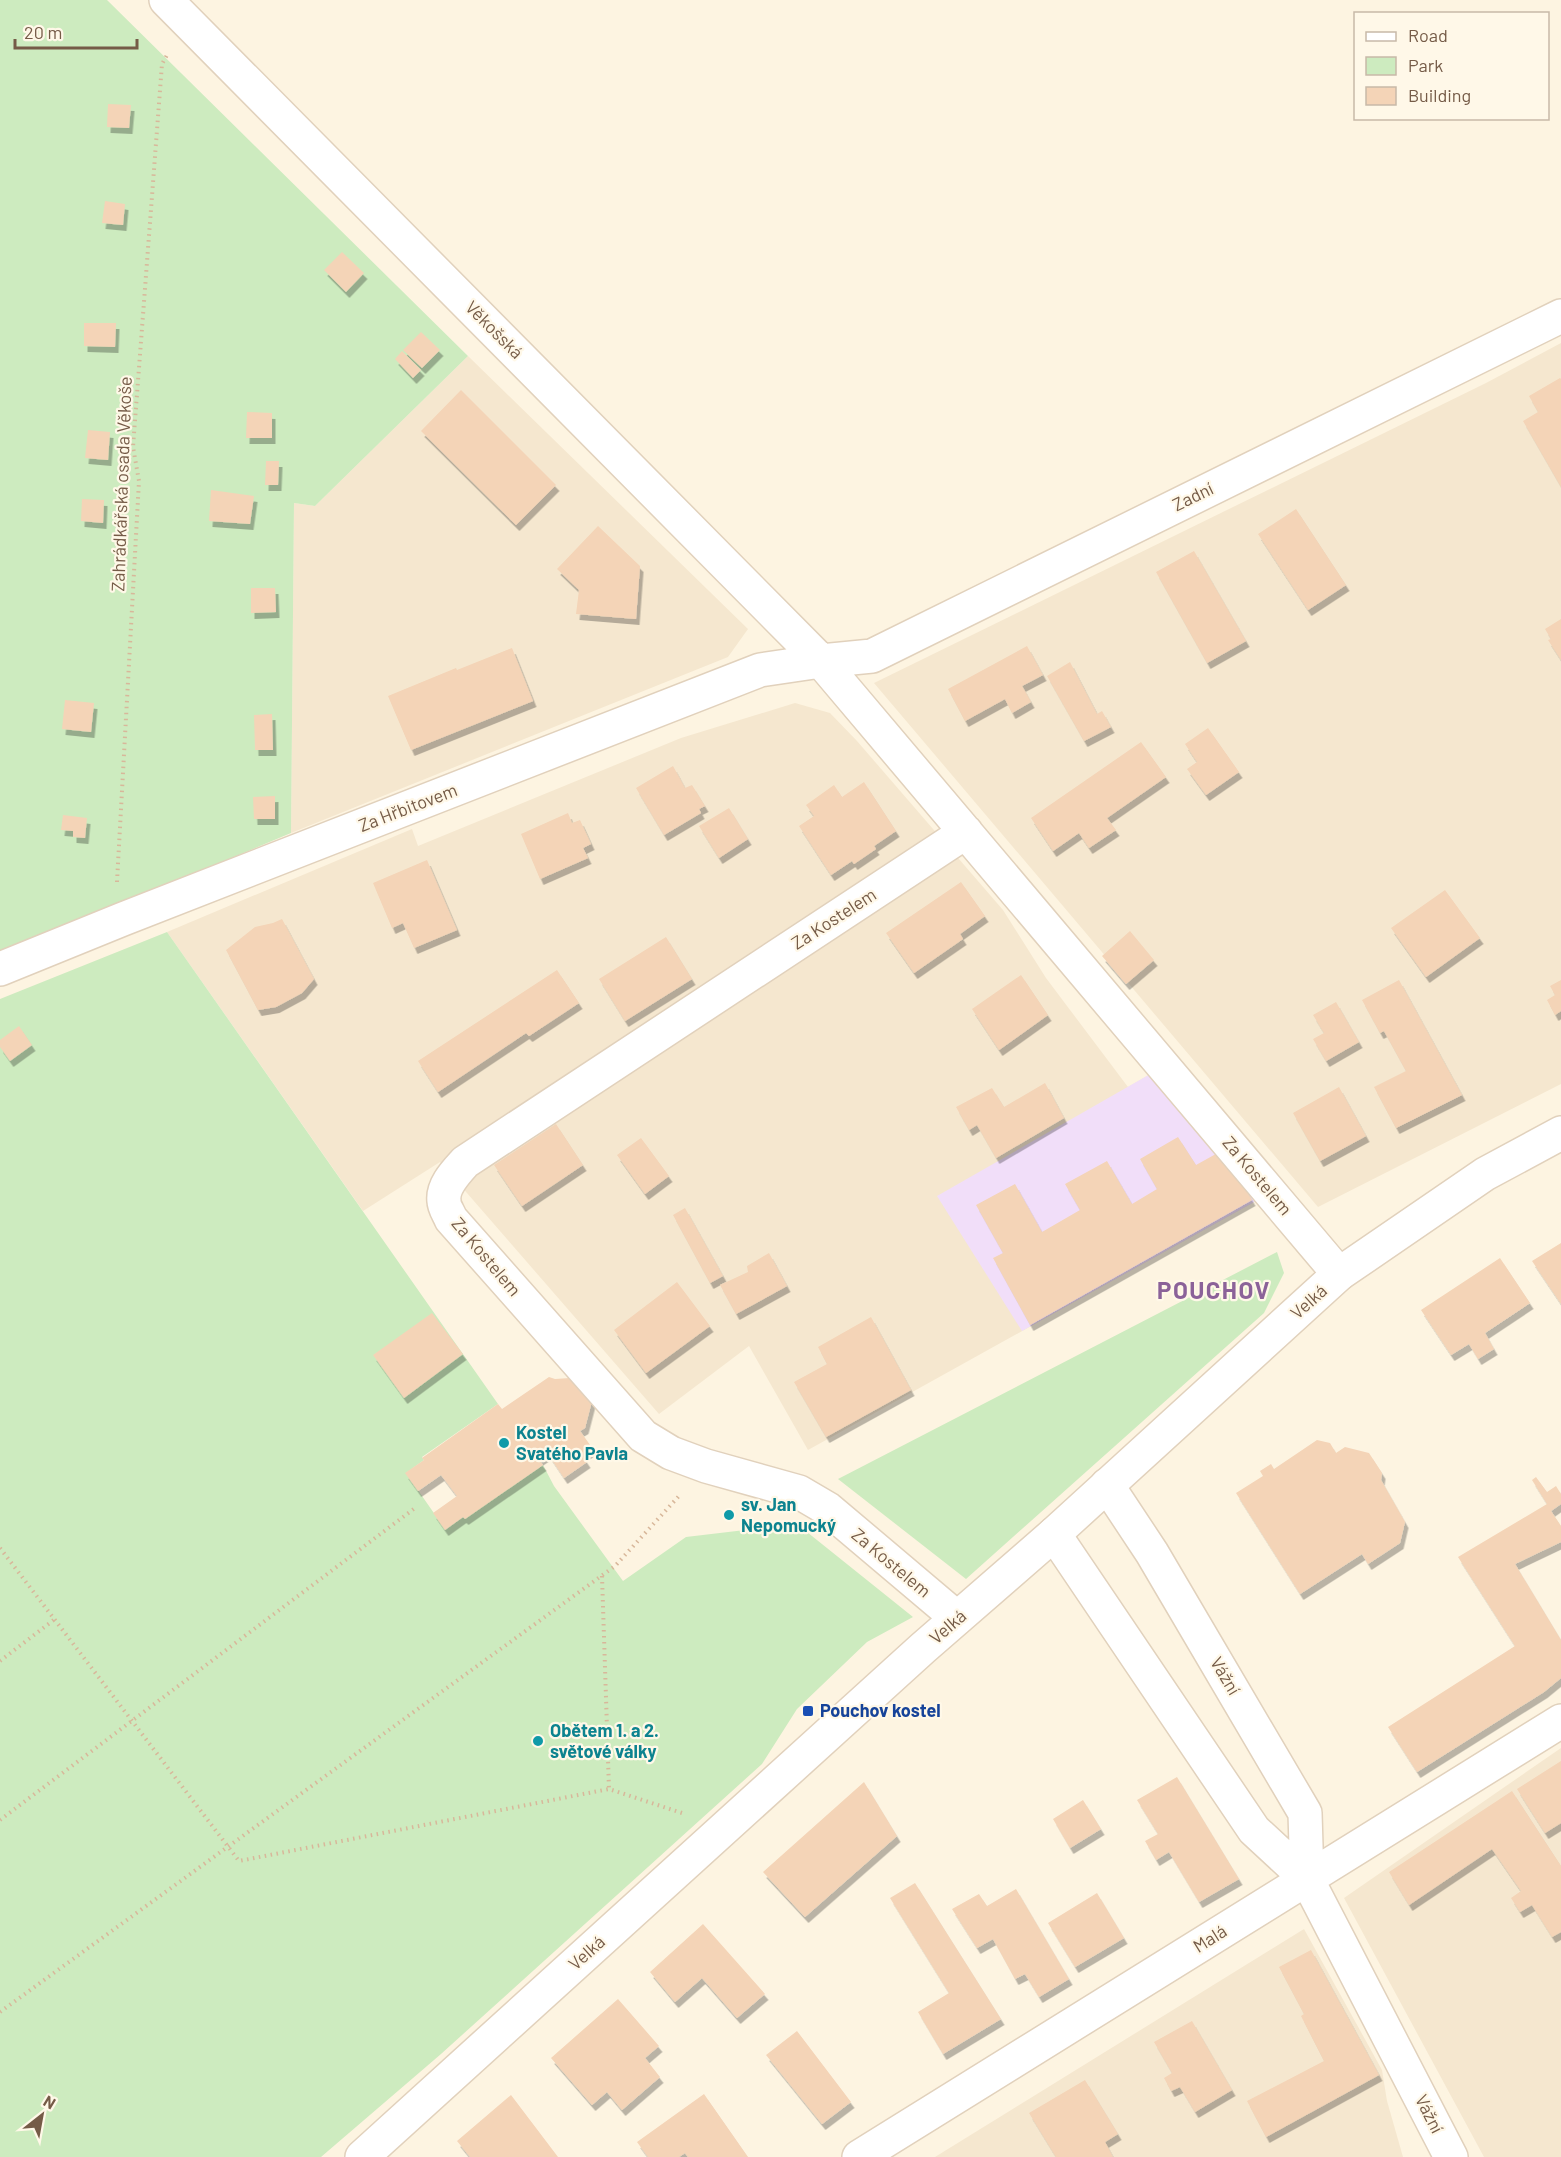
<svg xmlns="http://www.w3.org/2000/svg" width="1561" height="2157" font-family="Barlow,sans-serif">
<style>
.residential{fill:#f5e7cf}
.education{fill:#f1def9}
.green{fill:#cdebbf}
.building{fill:#f4d4b7;filter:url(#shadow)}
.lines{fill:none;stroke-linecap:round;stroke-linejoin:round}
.minor-casing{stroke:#e1d1bc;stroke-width:36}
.tertiary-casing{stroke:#e1d1bc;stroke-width:36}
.path{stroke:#d8b79a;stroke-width:4;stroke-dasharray:1.5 4.5;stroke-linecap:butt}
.minor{stroke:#fff;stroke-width:33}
.tertiary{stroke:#fff;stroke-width:33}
.culture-dot{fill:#0f9aa8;stroke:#fff8e8;stroke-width:2}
.transit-dot{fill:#1a4fb4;stroke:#fff8e8;stroke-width:2}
.labels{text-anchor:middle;stroke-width:4.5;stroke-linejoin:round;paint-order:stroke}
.street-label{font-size:18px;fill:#755b47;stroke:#fff8e8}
.culture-label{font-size:18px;font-weight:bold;fill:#0d838f;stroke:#fff8e8;text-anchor:start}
.transit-label{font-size:18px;font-weight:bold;fill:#164399;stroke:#fff8e8;text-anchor:start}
.district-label{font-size:24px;font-weight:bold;letter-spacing:1.5px;fill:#8b6299;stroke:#fff8e8}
</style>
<defs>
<filter id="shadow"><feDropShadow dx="3.5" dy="6" stdDeviation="0" flood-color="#0004"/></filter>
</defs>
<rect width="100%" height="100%" fill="#fdf4e1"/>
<!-- residential -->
<path class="residential" d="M1561 343V1084L1318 1207 874 683 1486 383Z
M468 356 748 629 728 657 291 833 294 503 315 506Z
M795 703 830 713 857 741 1003 910 1046 978 1128 1087 1152 1073 1256 1201 808 1450 749 1346 659 1414 440 1162 363 1211 167 932 412 829 418 846 681 738Z
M1561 1748V2157H1484L1344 1898Z
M1304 1929 1382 2070 1387 2101 1403 2157H935Z"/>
<!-- education -->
<path class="education" d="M1152 1073 1256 1201 1022 1331 937 1196Z"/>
<!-- green -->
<path class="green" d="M0 0H107L468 356 315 506 294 503 291 833 0 955Z
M167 932 498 1404 422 1457 424 1460 406 1473 445 1529 463 1517 465 1518 543 1465 554 1486 623 1581 686 1537 797 1524 913 1617 867 1642 797 1709 762 1764 441 2054 321 2157H0V999Z
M1277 1252 1284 1273 1264 1313 966 1579 838 1479Z"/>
<!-- building -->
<path class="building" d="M108 104 131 105 129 128 107 127Z
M105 201 125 204 123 225 102 223Z
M342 252 364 273 346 292 324 270Z
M84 323H116L115 347 84 346Z
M421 332 440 350 422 368 403 350Z
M402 351 421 370 413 378 395 359Z
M1560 378 1561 379V487L1523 421 1538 412 1529 396Z
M461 390 556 485 516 525 421 431Z
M247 412 272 413V438H246Z
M88 430 110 432 108 460 85 458Z
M266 461H279L278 485H265Z
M211 490 254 496 250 524 209 521Z
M82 499 104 500 103 523 81 521Z
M1296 509 1346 585 1308 610 1258 534Z
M598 526 640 566 636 619 576 614 579 590 557 569Z
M1194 551 1246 641 1207 663 1156 572Z
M251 588H275L276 612 251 613Z
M1561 619V660L1548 640 1551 639 1545 629Z
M1027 646 1043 675 1022 686 1031 702 1012 713 1005 699 965 721 948 689Z
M512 648 533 701 411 750 388 696 456 668 457 670Z
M1070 662 1097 714 1102 711 1111 727 1084 741 1047 676Z
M65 700 94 703 91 732 62 729Z
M272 714 273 750H255L254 715Z
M1208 728 1239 772 1206 795 1187 769 1197 762 1185 744Z
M1141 742 1166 777 1107 818 1116 830 1089 848 1079 833 1053 851 1031 818Z
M673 766 685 788 692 785 705 806 699 809 701 813 664 835 636 788Z
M864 782 896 831 874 846 876 849 854 864 852 861 831 875 799 826 814 816 806 805 834 785 842 797Z
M275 796V819H254L253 797Z
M729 808 748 839 719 858 699 826Z
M568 813 572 823 580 820 591 844 583 848 588 858 540 879 521 834Z
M63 815 87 818 85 838 73 837V831L61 830Z
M427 860 457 930 414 948 403 923 392 928 373 883Z
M961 882 985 916 960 934 963 939 914 973 886 933Z
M1445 890 1480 938 1426 977 1391 928Z
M282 919 314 979 302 993 276 1007 258 1010 226 950 255 927 273 923Z
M1130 931 1154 960 1126 984 1102 956Z
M666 937 692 979 625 1021 599 979Z
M557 970 579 1003 529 1036 526 1033 438 1092 418 1061Z
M1021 975 1048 1015 999 1050 972 1009Z
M1399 980 1462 1095 1396 1128 1374 1087 1406 1071 1384 1031 1380 1033 1362 1000Z
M1561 980V1011L1555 1015 1547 1000 1555 995 1550 986Z
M1336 1002 1359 1042 1326 1061 1313 1039 1324 1033 1313 1015Z
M19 1026 32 1045 10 1061 0 1047V1040Z
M1045 1083 1064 1118 996 1158 977 1125 969 1130 956 1107 992 1088 1004 1107Z
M1339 1087 1366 1136 1320 1161 1293 1113Z
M556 1124 583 1165 522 1206 494 1165Z
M1178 1137 1196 1165 1223 1150 1252 1200 1030 1325 993 1258 1003 1253 976 1205 1015 1184 1042 1232 1080 1210 1065 1184 1107 1161 1132 1204 1157 1189 1140 1159Z
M641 1138 669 1176 645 1194 617 1155Z
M685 1208 723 1276 710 1283 673 1215Z
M1561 1243V1304L1532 1261Z
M769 1253 787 1286 736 1314 720 1285 748 1272 747 1266Z
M1500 1258 1530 1303 1485 1333 1494 1349 1478 1359 1469 1344 1451 1355 1421 1310Z
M677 1282 710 1326 646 1373 614 1330Z
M432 1313 463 1354 404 1398 373 1355Z
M871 1317 911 1390 826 1437 794 1382 827 1364 818 1347Z
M549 1377 555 1379 570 1378 592 1401 585 1428 580 1431 593 1449 583 1456 587 1462 564 1478 548 1454 539 1460 543 1465 465 1519 463 1517 445 1530 433 1513 457 1496 441 1475 418 1491 405 1473 424 1460 422 1458 498 1404 502 1409Z
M1317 1440 1330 1443 1336 1453 1345 1447 1369 1453 1382 1473 1381 1480 1405 1522 1400 1543 1368 1564 1362 1554 1300 1594 1236 1493 1263 1476 1260 1471 1271 1464 1274 1469Z
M1536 1477 1547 1492 1556 1486 1561 1494V1504L1551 1511 1561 1526V1542L1515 1564 1561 1640V1678L1544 1692 1417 1772 1388 1727 1515 1646 1458 1557 1547 1504 1532 1480Z
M1561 1761V1823L1545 1833 1517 1789Z
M1177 1777 1239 1879 1199 1902 1169 1852 1156 1860 1145 1841 1158 1834 1137 1800Z
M864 1782 897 1836 805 1917 763 1872Z
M1512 1791 1561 1866V1932L1552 1937 1532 1905 1520 1912 1511 1898 1521 1891 1492 1849 1409 1905 1389 1872Z
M1083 1800 1101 1829 1070 1848 1053 1819Z
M915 1883 1001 2019 943 2054 918 2012 949 1993 890 1898Z
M1016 1889 1069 1979 1039 1997 1025 1974 1015 1979 993 1939 977 1948 952 1909 979 1894 987 1906Z
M1097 1893 1124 1938 1075 1967 1048 1923Z
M703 1924 765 1994 737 2018 702 1978 675 2002 650 1972Z
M1311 1950 1379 2075 1266 2137 1247 2101 1324 2061 1301 2016 1304 2014 1279 1967Z
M618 1999 659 2046 645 2058 660 2077 622 2110 607 2092 592 2105 551 2058Z
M1192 2021 1232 2090 1195 2112 1180 2087 1171 2091 1164 2078 1172 2073 1154 2042Z
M797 2031 851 2102 822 2124 766 2055Z
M1085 2080 1118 2134 1105 2142 1113 2157H1056L1029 2113Z
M704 2094 748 2157H688L685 2153 679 2157H648L637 2142Z
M511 2095 558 2157H470L457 2141Z"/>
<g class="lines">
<!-- minor casing -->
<g class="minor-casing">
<path id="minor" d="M166 0 821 661 1339 1274
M0 969 123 919 760 670 821 661 872 656 1561 316
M1107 1485 1152 1553 1305 1813 1307 1879
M1054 1534 1254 1830 1307 1879 1451 2157
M957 1618 828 1509 799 1492 706 1466 671 1453 643 1436 451 1219C449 1214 444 1207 444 1201 442 1186 456 1172 465 1162L966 832
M859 2157 1561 1721"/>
</g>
<!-- tertiary casing -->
<g class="tertiary-casing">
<path id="tertiary" d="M362 2157 923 1648 1054 1534 1339 1274 1485 1174 1561 1133"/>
</g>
<!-- path -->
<path class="path" d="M117 882 139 481 133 447 162 64 167 55
M0 1548 239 1861 609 1789 685 1814
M602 1576 609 1789
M0 1661 55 1619
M0 1820 415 1508
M0 2012 615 1566 679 1496"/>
<!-- minor -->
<use href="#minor" class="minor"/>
<!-- tertiary -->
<use href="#tertiary" class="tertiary"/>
</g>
<!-- markers -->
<g class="culture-dot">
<circle cx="504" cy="1443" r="6"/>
<circle cx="729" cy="1515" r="6"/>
<circle cx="538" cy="1741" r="6"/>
</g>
<rect class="transit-dot" x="802" y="1705" width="12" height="12" rx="3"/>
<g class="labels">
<!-- street labels -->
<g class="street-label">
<text transform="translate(494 330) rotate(45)" y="6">Věkošská</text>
<text transform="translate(122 484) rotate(-88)" y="6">Zahrádkářská osada Věkoše</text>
<text transform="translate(1193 497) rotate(-26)" y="6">Zadní</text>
<text transform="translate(408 808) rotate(-21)" y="6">Za Hřbitovem</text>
<text transform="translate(834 919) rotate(-33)" y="6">Za Kostelem</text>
<text transform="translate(1257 1176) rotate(50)" y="6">Za Kostelem</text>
<text transform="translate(486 1257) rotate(50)" y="6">Za Kostelem</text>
<text transform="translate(1309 1302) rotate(-42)" y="6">Velká</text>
<text transform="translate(891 1563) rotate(40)" y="6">Za Kostelem</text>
<text transform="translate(948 1627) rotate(-41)" y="6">Velká</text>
<text transform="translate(1225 1676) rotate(59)" y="6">Vážní</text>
<text transform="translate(1210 1939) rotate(-32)" y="6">Malá</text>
<text transform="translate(587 1953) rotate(-42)" y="6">Velká</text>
<text transform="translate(1429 2114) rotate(63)" y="6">Vážní</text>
</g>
<!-- culture labels -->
<g class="culture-label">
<text x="516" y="1439">Kostel<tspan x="516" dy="21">Svatého Pavla</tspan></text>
<text x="741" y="1511">sv. Jan<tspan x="741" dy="21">Nepomucký</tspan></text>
<text x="550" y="1737">Obětem 1. a 2.<tspan x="550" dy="21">světové války</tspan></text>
</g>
<!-- transit labels -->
<g class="transit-label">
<text x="820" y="1717">Pouchov kostel</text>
</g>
<!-- district labels -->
<g class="district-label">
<text x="1214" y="1299">POUCHOV</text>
</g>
</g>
<!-- legend -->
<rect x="1354" y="12" width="195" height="108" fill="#fff8e8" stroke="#c8b9a8" stroke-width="1.5"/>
<rect x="1366" y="32" width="30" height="9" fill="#ffffff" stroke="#c8b9a8" stroke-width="1.5"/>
<text x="1408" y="42" font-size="18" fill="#755b47">Road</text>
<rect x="1366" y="57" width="30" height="18" fill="#cdebbf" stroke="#c8b9a8" stroke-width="1.5"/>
<text x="1408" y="72" font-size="18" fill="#755b47">Park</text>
<rect x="1366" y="87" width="30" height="18" fill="#f4d4b7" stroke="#c8b9a8" stroke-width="1.5"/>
<text x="1408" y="102" font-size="18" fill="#755b47">Building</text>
<!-- north arrow -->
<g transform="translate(42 2115) rotate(31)" stroke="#fff8e8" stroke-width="4.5" paint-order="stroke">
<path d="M0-4.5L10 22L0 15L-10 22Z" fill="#755b47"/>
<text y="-9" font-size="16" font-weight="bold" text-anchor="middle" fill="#755b47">N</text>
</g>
<!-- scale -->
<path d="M15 39v9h122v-9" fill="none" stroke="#755b47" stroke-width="3"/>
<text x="24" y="39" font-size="18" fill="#755b47" stroke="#fff8e8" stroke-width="4.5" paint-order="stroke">20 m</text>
</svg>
